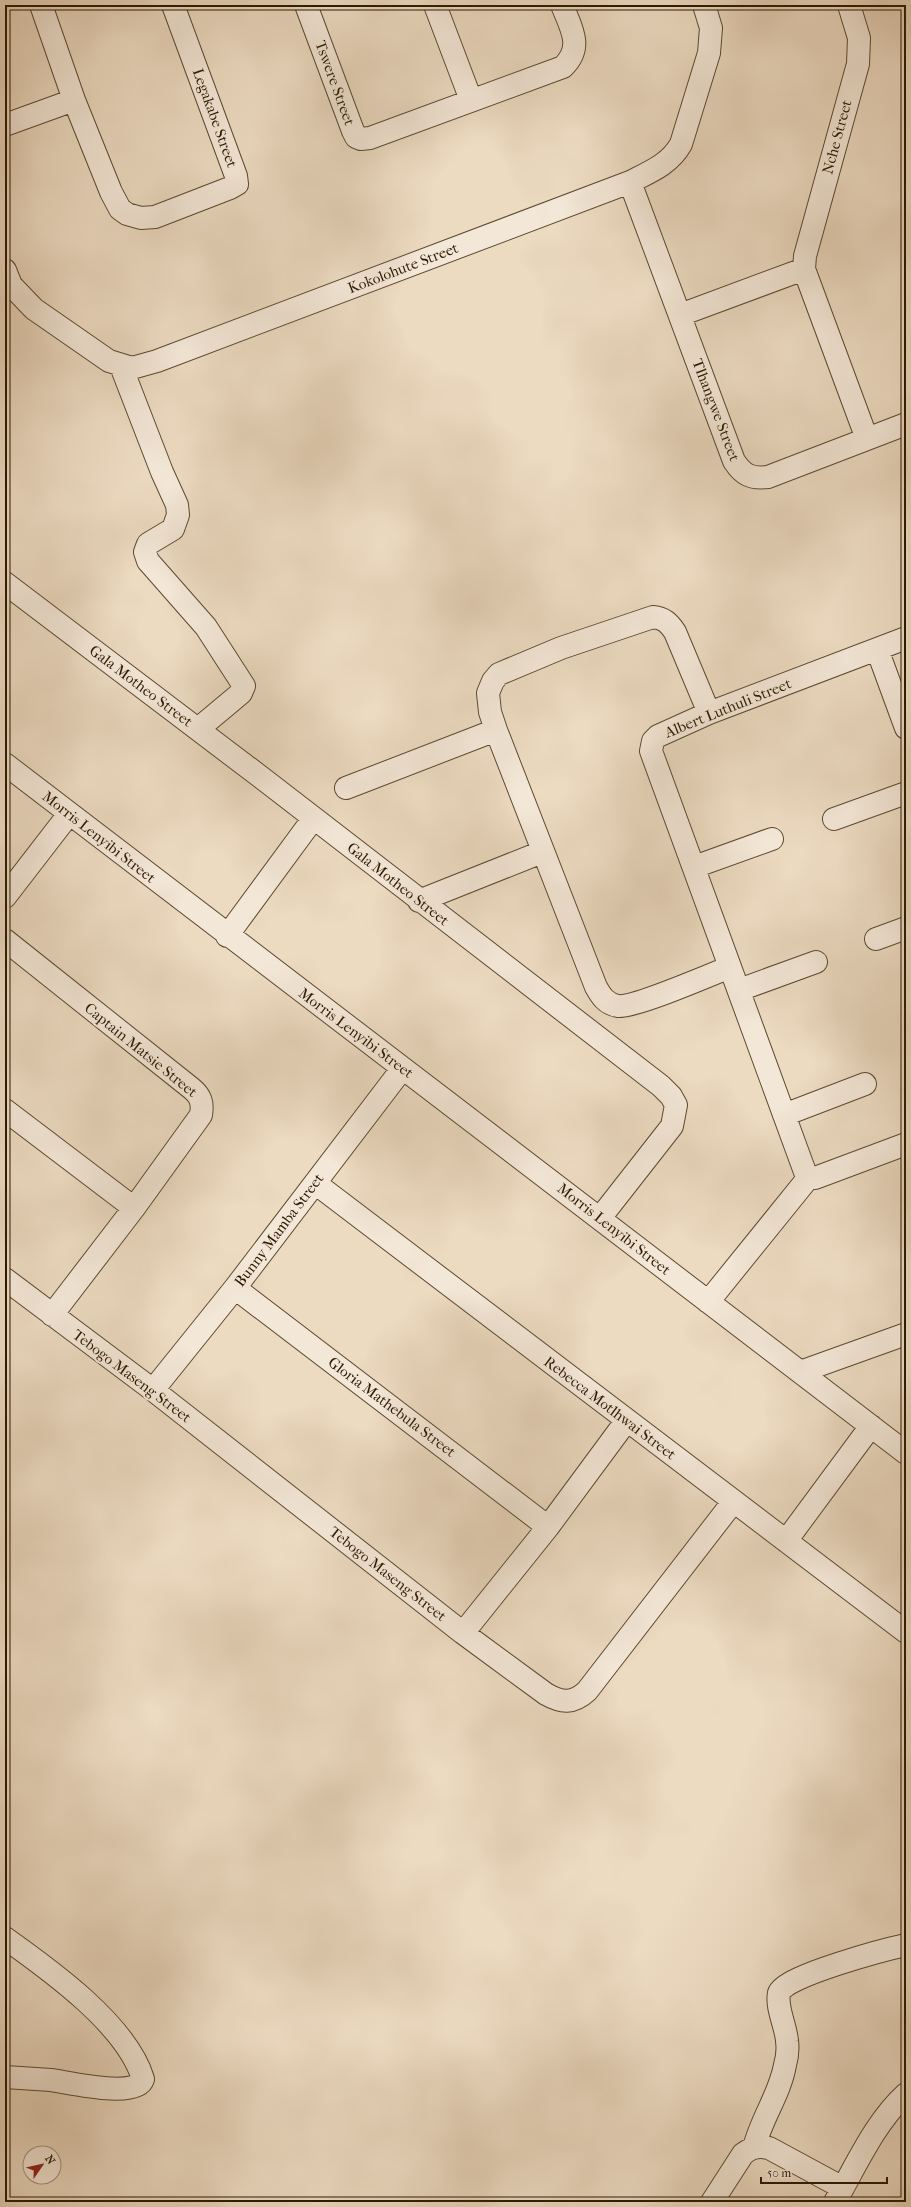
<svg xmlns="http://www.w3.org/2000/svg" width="911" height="2207" font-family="'IM FELL French Canon',serif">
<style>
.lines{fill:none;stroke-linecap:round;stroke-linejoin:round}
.minor-casing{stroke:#5c4931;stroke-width:24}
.minor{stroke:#f3e7d7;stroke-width:22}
.labels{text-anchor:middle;stroke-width:4;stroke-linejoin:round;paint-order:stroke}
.street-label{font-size:15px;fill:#2c1901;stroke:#f3e7d7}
</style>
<rect width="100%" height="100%" fill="#ecdac1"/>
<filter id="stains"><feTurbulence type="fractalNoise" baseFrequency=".005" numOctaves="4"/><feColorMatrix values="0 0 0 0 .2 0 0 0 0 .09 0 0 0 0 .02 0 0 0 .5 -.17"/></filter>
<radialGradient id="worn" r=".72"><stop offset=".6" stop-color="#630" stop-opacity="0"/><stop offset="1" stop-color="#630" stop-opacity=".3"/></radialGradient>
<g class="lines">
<!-- minor casing -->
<g class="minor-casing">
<path id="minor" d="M41 5 74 100 111 192 120 209 127 214 141 218 155 217 230 188 237 184 236 176 173 5
M306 5 353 131 356 137 361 139 370 138 563 67C584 47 571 28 562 5
M435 5 471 100
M849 5 859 38 858 64 805 256 804 269 867 439
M5 125 74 100
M630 182 734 461C743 475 751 479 768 477L906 424
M5 270 11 285 34 309 109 361 132 368 157 361 630 182C650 172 670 164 681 144L709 53 711 28 704 5
M680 315 804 269
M121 366 162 472 177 505 178 515 173 529 148 544 145 552 148 561 206 627 244 686 241 693 198 729
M5 583 262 778 661 1086 671 1096 676 1105 672 1126 600 1218
M906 638 709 713 658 736 653 741 651 751 805 1172 809 1177 815 1178 906 1144
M877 649 906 728
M709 713 675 632C669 623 664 618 653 617L561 648 499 674 493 681 488 693 490 712 496 730 596 987C601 996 606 1004 618 1006 634 1008 710 975 730 967
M5 764 906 1453
M346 788 496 730
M834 819 906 793
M694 867 772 839
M5 897 69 814
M419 901 542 852
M227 936 313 819
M876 939 906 928
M5 940 191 1088C201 1096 203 1103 201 1115L134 1208 52 1315
M739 990 816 962
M5 1110 134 1208
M784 1115 865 1084
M315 1183 906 1632
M5 1279 153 1390 463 1633 546 1694C562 1703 573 1704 587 1691L733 1502
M235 1288 548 1527
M708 1302 809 1177
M800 1372 906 1334
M153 1390 235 1288 402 1069
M786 1541 871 1426
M463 1633 548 1527 627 1420
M5 1938C50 1970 127 2025 143 2079 137 2099 67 2082 51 2080 36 2079 20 2078 5 2077
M754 2148C761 2119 780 2094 785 2065 787 2058 788 2048 787 2041 786 2026 776 2008 779 1993 784 1976 887 1949 906 1945
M712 2202 743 2154C752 2147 758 2146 769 2148L843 2188
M835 2202C856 2166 875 2122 906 2094"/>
</g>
<!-- minor -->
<use href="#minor" class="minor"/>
</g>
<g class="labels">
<!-- street labels -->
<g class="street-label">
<text transform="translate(335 83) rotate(70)" y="5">Tswere Street</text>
<text transform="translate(215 118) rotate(70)" y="5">Legakabe Street</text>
<text transform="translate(837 137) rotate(-75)" y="5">Nche Street</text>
<text transform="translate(403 268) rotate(-21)" y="5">Kokolohute Street</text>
<text transform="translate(716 410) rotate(69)" y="5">Tlhangwe Street</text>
<text transform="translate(141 686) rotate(37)" y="5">Gala Motheo Street</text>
<text transform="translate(728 708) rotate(-22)" y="5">Albert Luthuli Street</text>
<text transform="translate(99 837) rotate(38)" y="5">Morris Lenyibi Street</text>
<text transform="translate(398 884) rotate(38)" y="5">Gala Motheo Street</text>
<text transform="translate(356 1033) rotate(37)" y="5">Morris Lenyibi Street</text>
<text transform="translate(141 1050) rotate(39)" y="5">Captain Matsie Street</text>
<text transform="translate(614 1229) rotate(38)" y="5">Morris Lenyibi Street</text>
<text transform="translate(279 1230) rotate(-53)" y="5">Bunny Mamba Street</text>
<text transform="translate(132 1376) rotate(37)" y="5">Tebogo Maseng Street</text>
<text transform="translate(392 1407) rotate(37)" y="5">Gloria Mathebula Street</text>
<text transform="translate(610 1408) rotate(37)" y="5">Rebecca Motlhwai Street</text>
<text transform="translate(388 1574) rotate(38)" y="5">Tebogo Maseng Street</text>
</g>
</g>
<!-- margin -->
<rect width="911" height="2207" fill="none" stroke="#ecdac1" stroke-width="20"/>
<rect x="6" y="6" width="899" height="2195" fill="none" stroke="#2c1901" stroke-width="2"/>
<rect x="10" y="10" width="891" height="2187" fill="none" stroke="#2c1901"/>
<!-- north arrow -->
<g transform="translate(42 2165) rotate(56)"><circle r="19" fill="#f3e7d7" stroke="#a39581"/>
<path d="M0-3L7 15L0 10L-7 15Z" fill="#8f2418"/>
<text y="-6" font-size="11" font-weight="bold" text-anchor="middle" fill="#2c1901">N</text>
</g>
<!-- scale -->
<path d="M761 2177v6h126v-6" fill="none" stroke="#2c1901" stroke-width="2"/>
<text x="767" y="2177" font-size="12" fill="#2c1901" stroke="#f3e7d7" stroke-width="3" paint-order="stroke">50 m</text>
<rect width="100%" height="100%" filter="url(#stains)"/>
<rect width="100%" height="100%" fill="url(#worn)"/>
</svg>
